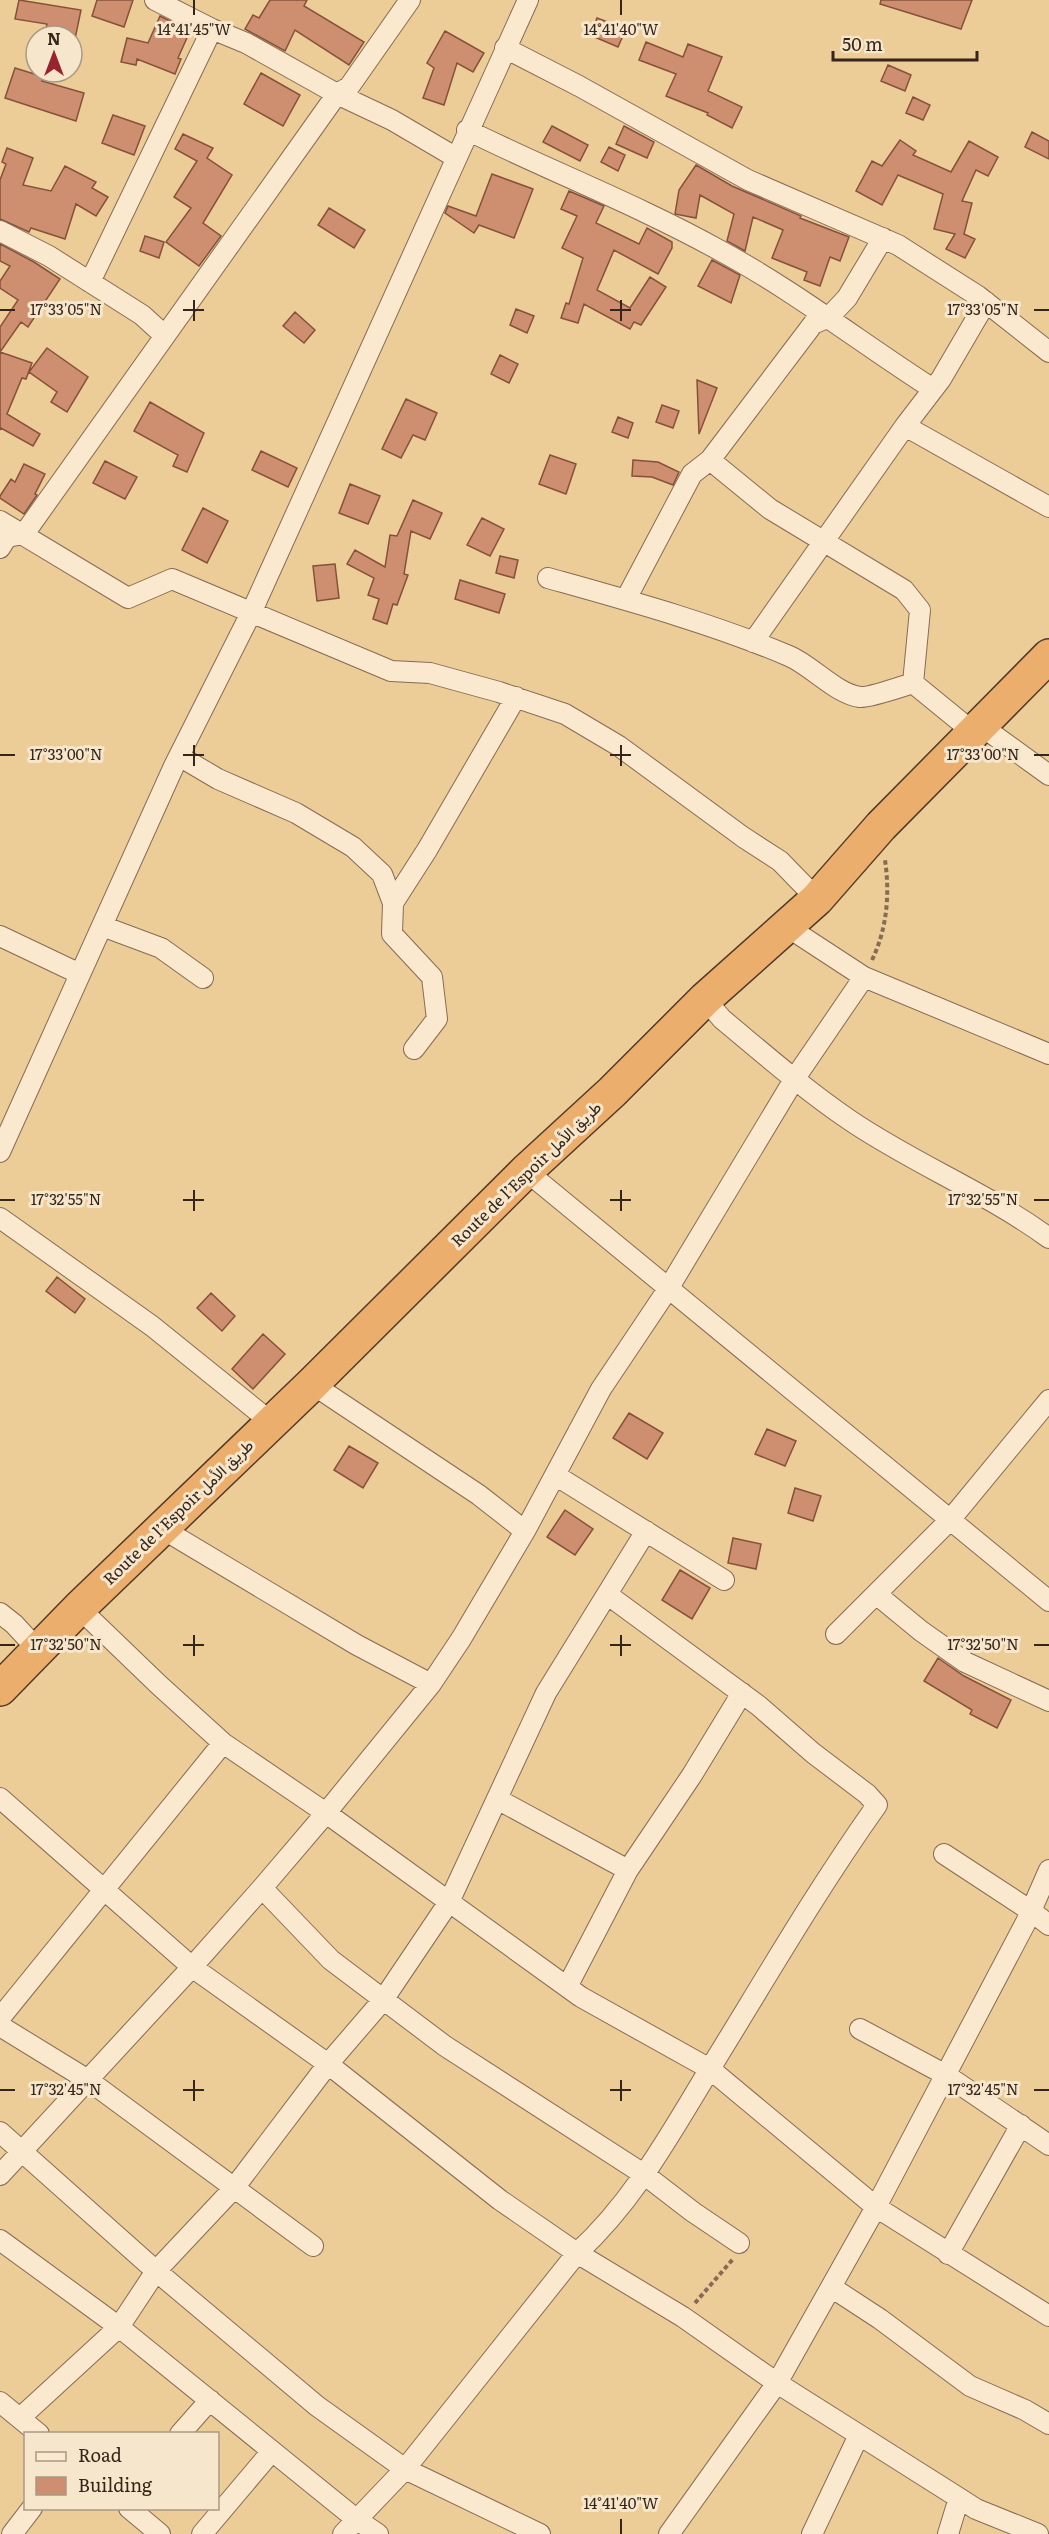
<svg xmlns="http://www.w3.org/2000/svg" width="1049" height="2534" font-family="Literata,Vazirmatn,serif">
<style>
.sand{fill:#eccd97;fill-rule:evenodd}
.building{fill:#ce8e70;stroke:#86513a;stroke-width:1.5}
.lines{fill:none;stroke-linecap:round;stroke-linejoin:round}
.minor-casing{stroke:#866b55;stroke-width:22}
.trunk-casing{stroke:#53392a;stroke-width:36}
.path{stroke:#866b55;stroke-width:4;stroke-dasharray:4.5 3;stroke-linecap:butt}
.minor{stroke:#fae9cf;stroke-width:20}
.trunk{stroke:#ecae6c;stroke-width:33}
.ticks{fill:none;stroke:#35251b;stroke-width:2}
.labels{text-anchor:middle;stroke-width:6;stroke-linejoin:round;paint-order:stroke}
.street-label{font-size:16px;fill:#35251b;stroke:#f6e6cb}
.ticks-label{font-size:15px;text-anchor:middle;fill:#35251b;stroke:#f6e6cb;stroke-width:6;stroke-linejoin:round;paint-order:stroke}
</style>
<rect width="100%" height="100%" fill="#efdbbc"/>
<!-- sand -->
<path class="sand" d="M0 0H1049V2534H0ZM36 36H72V72H36ZM26 2434H218V2508H26Z"/>
<!-- building -->
<path class="building" d="M19 0 81 10 75 39 72 36 45 33 47 24 15 19Z
M97 0H133L124 27 92 16Z
M270 0H307L304 6 364 42 349 65 295 30 285 51 245 29 253 15 259 18Z
M881 0H972L961 29 880 4Z
M160 16 190 31 178 58 181 59 175 74 137 59 136 65 121 62 127 38 148 43Z
M597 18 626 29 618 47 590 35Z
M445 31 484 53 473 72 457 63 444 105 423 98 434 68 427 63Z
M646 42 683 57 688 44 722 57 708 91 742 107 732 128 707 115 708 113 666 96 676 74 639 60Z
M888 65 911 75 905 91 881 81Z
M15 68 44 77 42 81 84 93 76 121 5 98Z
M261 73 300 95 283 126 244 104Z
M913 97 930 105 923 120 906 113Z
M113 115 145 126 134 155 102 143Z
M552 126 588 145 580 161 543 142Z
M624 126 654 142 647 158 616 144Z
M1032 132 1049 141V159L1025 147Z
M183 134 213 148 207 158 232 175 203 223 221 236 199 266 166 242 191 208 174 197 197 161 175 149Z
M900 140 916 151 913 155 951 172 969 141 998 157 988 176 976 170 962 201 972 203 964 234 975 239 965 258 946 249 955 234 934 229 943 194 898 175 882 205 856 191 872 161 882 166Z
M609 147 625 155 618 171 601 162Z
M7 148 33 158 23 185 51 191 65 166 96 182 92 188 108 197 96 216 76 204 65 239 31 228 29 232 0 219V180L6 164 2 162Z
M696 165 732 186 801 216 800 218 849 237 840 261 830 257 820 286 804 280 807 272 772 258 783 230 753 217 745 251 727 241 734 214 700 195 696 218 675 214 679 190Z
M492 174 533 189 514 238 479 225 474 233 445 213 448 206 476 216Z
M569 191 604 206 596 223 639 244 647 228 672 242V248L658 274 614 250 597 290 630 308 650 277 666 287 641 325 634 322 630 329 584 304 578 323 561 318 566 303 569 304 583 258 562 248 577 216 561 209Z
M329 208 365 230 354 248 318 225Z
M145 236 164 242 159 258 140 251Z
M0 244 34 262 60 279 28 327 21 322 0 352 32 363 26 379 22 378 7 414 40 434 33 446 1 428 0 430V327L18 300 0 288V281L10 266 0 261Z
M712 260 740 275 731 303 698 286Z
M516 309 534 316 527 333 510 325Z
M295 312 315 330 304 343 283 326Z
M47 348 88 377 67 412 51 402 57 392 29 372Z
M500 355 518 364 509 383 491 374Z
M697 380 717 388 699 434Z
M406 399 437 413 425 440 413 435 401 458 382 449Z
M150 402 204 433 187 472 173 466 178 455 134 431Z
M662 405 679 411 673 428 656 422Z
M618 417 633 423 628 438 612 432Z
M261 451 297 468 288 487 252 470Z
M550 455 576 464 566 494 539 484Z
M633 460 658 462 679 472 673 485 652 477 632 476Z
M105 461 137 477 125 499 93 483Z
M24 464 45 474 35 494 37 495 24 514 0 498V496L11 479 15 482Z
M350 484 380 496 368 524 339 513Z
M413 500 442 513 430 539 411 531 404 574 408 575 397 605 393 604 387 624 373 619 379 599 368 595 374 578 347 564 355 550 385 567 390 535 397 536Z
M203 508 228 521 207 563 182 550Z
M482 518 504 529 490 556 467 545Z
M500 556 518 560 514 578 496 573Z
M335 564 339 598 317 601 313 566Z
M460 580 505 594 499 613 455 599Z
M57 1277 85 1299 75 1313 46 1291Z
M211 1293 235 1316 222 1331 197 1308Z
M263 1334 285 1354 253 1389 232 1369Z
M629 1413 663 1433 647 1459 613 1438Z
M767 1429 796 1441 785 1466 755 1454Z
M349 1446 378 1463 363 1488 334 1470Z
M795 1488 821 1496 813 1521 788 1513Z
M565 1510 593 1529 575 1555 547 1537Z
M733 1538 761 1544 756 1569 728 1563Z
M680 1570 710 1588 692 1619 662 1600Z
M938 1658 964 1676 1011 1700 997 1728 970 1714 972 1710 924 1681Z"/>
<g class="lines">
<!-- minor casing -->
<g class="minor-casing">
<path id="minor" d="M155 0 212 29 246 43 337 94 392 120 455 157
M505 48 579 86 748 180 898 245 978 296 1049 352
M467 130C550 171 638 205 719 250 795 291 861 343 933 389
M0 231 49 256 142 315 164 335
M90 282 212 29
M905 426 1049 507
M710 460 770 509 904 590 920 610 913 683
M0 521 128 598 172 579 391 671 430 673 499 692 565 714 619 746 743 837 780 861 817 899
M0 548 7 537 24 534 337 94 349 87 410 0
M548 578C630 601 711 623 789 656 811 665 836 694 860 697 869 698 903 686 913 683
M626 599 692 474 710 460 813 324 829 317 847 298 883 238
M753 642 905 426 941 379 986 302
M913 683 973 732
M980 725 1049 775
M179 756 218 779 296 813 353 847 382 874 393 903 392 934 432 977 437 1019 414 1049
M393 903 427 850 516 697
M102 926 161 948 203 978
M786 926 864 977 1049 1054
M0 936 80 974
M705 999 722 1019C763 1053 804 1089 848 1119 912 1163 986 1192 1049 1238
M0 1152 174 766 252 611 528 0
M526 1171 1049 1601
M0 1218 152 1326 271 1422
M312 1384 479 1495 525 1531
M555 1475 724 1580
M161 1528 357 1645 431 1684
M876 1594 921 1631 965 1662 1049 1701
M79 1608 159 1685 223 1743 326 1813 581 1997 710 2069 876 2207 1049 2316
M0 1613 14 1624 39 1651
M836 1634 950 1520 1049 1400
M0 1798 192 1967 328 2064 500 2200 577 2253 683 2317 777 2383 959 2498 976 2509 1038 2534
M497 1799 628 1870
M944 1854 1031 1911 1049 1925
M262 1888 331 1960 445 2046 645 2175 693 2212 739 2243
M567 1987 628 1870 692 1775 742 1693
M0 2018 223 1743
M0 2026 88 2080 313 2246
M860 2029 946 2075 1049 2145
M0 2132 156 2271 317 2406 405 2469 540 2534
M0 2175 192 1967 262 1888 326 1813 431 1684 461 1639 525 1531 601 1389 668 1289 795 1078 864 977
M0 2240 119 2327 356 2519 378 2534
M948 2254 1021 2125
M831 2287 880 2319 970 2386 1025 2410 1049 2424
M0 2402 39 2434
M21 2417 119 2327 156 2271 234 2188 328 2064 383 2000 449 1902 546 1693 646 1531
M180 2434 210 2400
M129 2508 160 2534
M12 2534 32 2508
M202 2534 272 2451
M343 2534 405 2469 577 2253C633 2202 669 2136 708 2072 763 1983 816 1891 877 1805L867 1794 813 1753 759 1706 608 1595
M669 2534 777 2383 876 2207 1027 1920 1049 1870
M812 2534 859 2435
M948 2534 959 2498"/>
</g>
<!-- trunk casing -->
<g class="trunk-casing">
<path id="trunk" d="M0 1689 79 1608 312 1384 526 1171 612 1092 705 999 817 899 881 826 1049 656"/>
</g>
<!-- path -->
<path class="path" d="M872 960C887 929 890 894 885 860
M695 2303 733 2259"/>
<!-- minor -->
<use href="#minor" class="minor"/>
<!-- trunk -->
<use href="#trunk" class="trunk"/>
</g>
<!-- ticks -->
<path class="ticks" d="M194 0V15M621 0V15M194 300V321M621 300V321M0 310H15M183 310H204M610 310H631M1034 310H1049M194 745V766M621 745V766M0 755H15M183 755H204M610 755H631M1034 755H1049M194 1190V1211M621 1190V1211M0 1200H15M183 1200H204M610 1200H631M1034 1200H1049M194 1635V1656M621 1635V1656M0 1645H15M183 1645H204M610 1645H631M1034 1645H1049M194 2080V2101M621 2080V2101M0 2090H15M183 2090H204M610 2090H631M1034 2090H1049M621 2519V2534"/>
<g class="labels">
<!-- street labels -->
<g class="street-label">
<text transform="translate(526 1174) rotate(-44)" y="6">Route de l’Espoir طريق الأمل</text>
<text transform="translate(178 1512) rotate(-44)" y="6">Route de l’Espoir طريق الأمل</text>
</g>
</g>
<g class="ticks-label">
<text x="194" y="35">14°41'45"W</text>
<text x="621" y="35">14°41'40"W</text>
<text x="66" y="315">17°33'05"N</text>
<text x="983" y="315">17°33'05"N</text>
<text x="66" y="760">17°33'00"N</text>
<text x="983" y="760">17°33'00"N</text>
<text x="66" y="1205">17°32'55"N</text>
<text x="983" y="1205">17°32'55"N</text>
<text x="66" y="1650">17°32'50"N</text>
<text x="983" y="1650">17°32'50"N</text>
<text x="66" y="2095">17°32'45"N</text>
<text x="983" y="2095">17°32'45"N</text>
<text x="621" y="2509">14°41'40"W</text>
</g>
<!-- legend -->
<rect x="24" y="2432" width="195" height="78" fill="#f6e6cb" stroke="#a99985" stroke-width="1.5"/>
<rect x="36" y="2452" width="30" height="9" fill="#fae9cf" stroke="#a99985" stroke-width="1.5"/>
<text x="78" y="2462" font-size="18" fill="#35251b">Road</text>
<rect x="36" y="2477" width="30" height="18" fill="#ce8e70" stroke="#a99985" stroke-width="1.5"/>
<text x="78" y="2492" font-size="18" fill="#35251b">Building</text>
<!-- north arrow -->
<g transform="translate(54 54)"><circle r="28" fill="#f6e6cb" stroke="#a99985" stroke-width="1.5"/>
<path d="M0-4.5L10 22L0 15L-10 22Z" fill="#972430"/>
<text y="-9" font-size="16" font-weight="bold" text-anchor="middle" fill="#35251b">N</text>
</g>
<!-- scale -->
<path d="M833 51v9h144v-9" fill="none" stroke="#35251b" stroke-width="3"/>
<text x="842" y="51" font-size="18" fill="#35251b" stroke="#f6e6cb" stroke-width="4.5" paint-order="stroke">50 m</text>
</svg>
